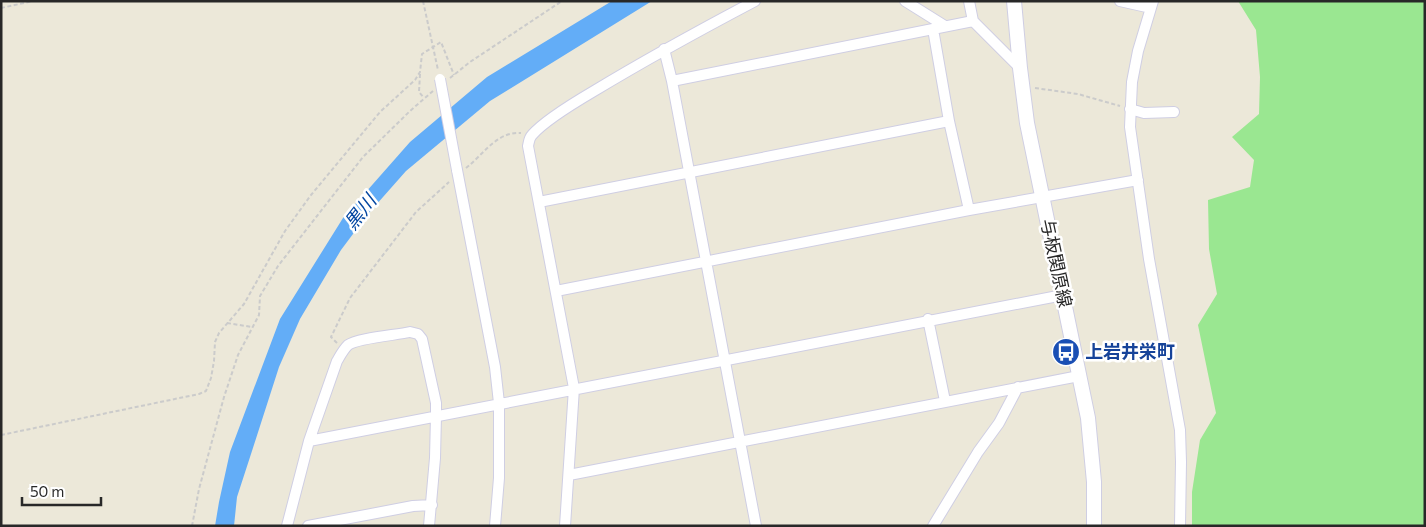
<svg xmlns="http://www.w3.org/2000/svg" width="1426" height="527" font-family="Commissioner,'Noto Sans JP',sans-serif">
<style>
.green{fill:#9ae791}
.water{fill:#63adf7}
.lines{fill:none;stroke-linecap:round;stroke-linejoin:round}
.street-casing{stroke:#cfcee3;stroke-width:12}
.secondary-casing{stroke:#cfcee3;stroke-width:16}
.path{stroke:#cbcbcb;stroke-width:2;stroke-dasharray:4 2.5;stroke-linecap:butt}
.street{stroke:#fff;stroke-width:10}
.secondary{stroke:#fff;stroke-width:14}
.street-bridge-casing{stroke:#cfcee3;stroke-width:12;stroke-linecap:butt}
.street-bridge{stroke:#fff;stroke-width:10}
.labels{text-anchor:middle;stroke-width:5;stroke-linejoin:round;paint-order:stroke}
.street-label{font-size:18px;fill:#282828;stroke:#fff}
.transit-label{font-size:18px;font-weight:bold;fill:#164399;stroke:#fff;text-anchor:start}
.water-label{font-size:19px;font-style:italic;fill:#0346a1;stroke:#fff}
</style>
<rect width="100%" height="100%" fill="#ece8d9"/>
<!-- green -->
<path class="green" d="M1238 1H1425V526H1192V492L1200 440 1216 413 1198 325 1217 294 1209 249 1208 200 1250 187 1254 160 1232 137 1259 114 1260 77 1256 30Z"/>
<!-- water -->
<path class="water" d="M612 1H652L490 101 406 171 368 214 341 250 300 319 279 367 251 454 237 497 234 526H215L219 502 230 452 280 319 343 218 410 142 487 77Z"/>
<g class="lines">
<!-- street casing -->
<g class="street-casing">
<path id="street" d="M905 1 945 26
M1120 1 1151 8
M1153 1 1138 51 1132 82 1130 127 1149 259 1180 430 1181 462 1180 526
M973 21 1020 68
M933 29 949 121 969 210
M664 49 672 81 756 526
M672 81 973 21 969 1
M1130 109 1144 113 1174 112
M457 170 495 367 499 403V478L495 526
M539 202 949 121
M556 291 969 210 1138 180
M928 319 945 401
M309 441 1063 295
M569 475 1079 376
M287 526 309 441 337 361C340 356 343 350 348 345 357 338 397 335 410 332L418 334 422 339 436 403V415L435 458 429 526
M308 526 413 506 432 505
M565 526 574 388 528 146C529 142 529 138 532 135 544 121 577 101 594 91 647 59 700 30 755 1
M933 526 978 452 999 423 1018 387"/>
</g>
<!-- secondary casing -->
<g class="secondary-casing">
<path id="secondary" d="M1014 1 1020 68 1027 123 1088 418 1094 482V526"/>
</g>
<!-- path -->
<path class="path" d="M423 1 438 70
M1 8 33 1
M420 74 419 92 424 98
M450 78 470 62 562 1
M1035 88 1078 94 1120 106
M466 168C483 155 497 131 521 133
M227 323 252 327
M337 343 331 337 350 298 416 212 449 182
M1 435 199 394 206 391 211 378 214 361 215 342 219 333 244 304 285 231 311 195 380 112 415 80 420 72 422 54 441 42 454 75
M192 526 199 489 224 397 238 355 259 315 260 296 278 266 363 157 410 111 433 91"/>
<!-- street -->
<use href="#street" class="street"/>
<!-- secondary -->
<use href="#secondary" class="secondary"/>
<!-- street-bridge casing -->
<g class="street-bridge-casing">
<path id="street-bridge" d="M440 79 457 170"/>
</g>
<!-- street-bridge -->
<use href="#street-bridge" class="street-bridge"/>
</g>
<!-- icons -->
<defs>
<g id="bus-disc" transform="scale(1.4375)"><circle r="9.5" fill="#1a4fb4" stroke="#fff"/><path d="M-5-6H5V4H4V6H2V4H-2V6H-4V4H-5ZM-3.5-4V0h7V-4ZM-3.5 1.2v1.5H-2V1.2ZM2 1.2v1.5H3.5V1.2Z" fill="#fff"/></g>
</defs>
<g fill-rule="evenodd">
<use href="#bus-disc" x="1066" y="352"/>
</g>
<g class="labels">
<!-- street labels -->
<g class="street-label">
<text transform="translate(1056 263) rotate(78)" y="6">与板関原線</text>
</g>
<!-- transit labels -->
<g class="transit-label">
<text x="1085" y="358">上岩井栄町</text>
</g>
<!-- water labels -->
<g class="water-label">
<text transform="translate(360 212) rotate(-52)" y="7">黒川</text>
</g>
</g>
<!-- border -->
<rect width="1426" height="527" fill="none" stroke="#282828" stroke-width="5"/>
<!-- scale -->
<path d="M22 497v8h79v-8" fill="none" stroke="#282828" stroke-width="2.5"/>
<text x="30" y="497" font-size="15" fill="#282828" stroke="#ffffff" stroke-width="4" paint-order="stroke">50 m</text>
</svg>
